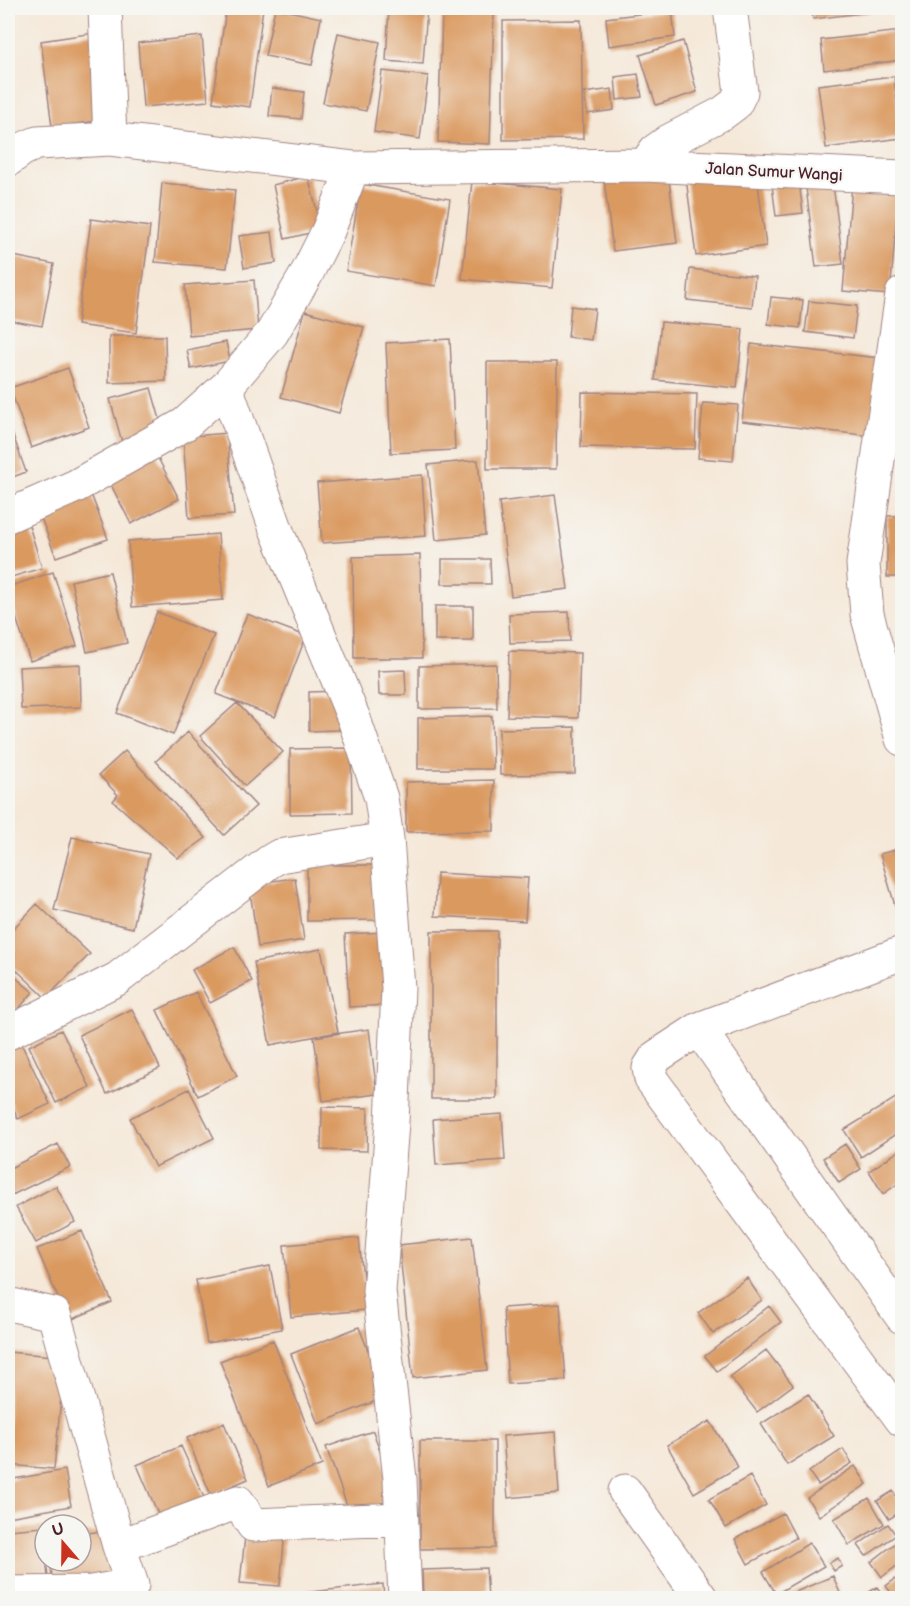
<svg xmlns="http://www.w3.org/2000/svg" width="910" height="1606" font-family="'Balsamiq Sans',sans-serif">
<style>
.building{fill:#da995e}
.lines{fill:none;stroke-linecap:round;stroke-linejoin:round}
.street-casing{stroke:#a08482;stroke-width:35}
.street{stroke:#fff;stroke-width:33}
.labels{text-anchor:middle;stroke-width:4.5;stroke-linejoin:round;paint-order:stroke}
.street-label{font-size:16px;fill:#4a1f2b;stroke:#f6f6f2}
</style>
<rect width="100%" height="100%" fill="#f6f6f2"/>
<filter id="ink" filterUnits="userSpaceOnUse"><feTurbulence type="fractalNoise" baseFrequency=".0167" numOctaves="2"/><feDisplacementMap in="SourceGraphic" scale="12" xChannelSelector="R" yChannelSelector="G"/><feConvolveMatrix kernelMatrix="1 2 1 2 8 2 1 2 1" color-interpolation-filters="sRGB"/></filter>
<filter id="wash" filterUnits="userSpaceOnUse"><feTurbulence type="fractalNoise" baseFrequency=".008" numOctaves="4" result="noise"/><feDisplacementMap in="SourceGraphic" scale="24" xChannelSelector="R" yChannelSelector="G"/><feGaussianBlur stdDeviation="1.35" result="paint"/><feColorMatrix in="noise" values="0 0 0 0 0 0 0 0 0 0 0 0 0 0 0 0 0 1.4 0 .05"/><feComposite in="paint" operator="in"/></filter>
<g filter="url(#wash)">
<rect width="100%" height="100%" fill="#f5e8d8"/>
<g id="blocks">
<!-- building -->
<path class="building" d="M226 8H263L250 107 213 102Z
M275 8 321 18 312 65 265 56Z
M389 8H427L423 64 386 61Z
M811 8H886L887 10 813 19Z
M672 10 675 37 609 46 606 18Z
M442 11 494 12 490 144 438 142Z
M581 20 583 139 503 140V21Z
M902 31V60L824 70 821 40Z
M94 33 105 120 52 127 41 41Z
M338 33 380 42 366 111 323 103Z
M202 36 208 101 143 107 138 43Z
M683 41 697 92 656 105 640 55Z
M382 71 428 76 420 139 374 132Z
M638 74 642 97 617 100 615 77Z
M894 76 901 138 826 148 818 85Z
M272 88 304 92 301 119 269 116Z
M612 89 614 110 587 114 584 93Z
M668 172 677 243 613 251 604 180Z
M798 174 803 213 776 216 771 177Z
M308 176 322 230 285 239 273 185Z
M757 176 766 246 696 256 686 178Z
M472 181 562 189 552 288 462 279Z
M162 183 235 190 227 268 155 262Z
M361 184 450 199 436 286 346 271Z
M833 184 843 264 816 267 806 188Z
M852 185 899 189 890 295 843 291Z
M91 219 150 227 136 333 77 325Z
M272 232 276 263 244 268 239 236Z
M8 255 54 264 42 326 8 320Z
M690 269 755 276 752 307 687 300Z
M254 280 258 330 189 336 185 285Z
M771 297 803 300 800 328 768 324Z
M809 301 857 306 853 338 805 332Z
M571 306 595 309 591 340 568 337Z
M305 311 364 327 339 413 281 397Z
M661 322 743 329 737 388 655 380Z
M109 336H165L166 381 109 383Z
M450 339 455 450 391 453 386 343Z
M226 342 230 361 191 369 187 350Z
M751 344 880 358 871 436 742 421Z
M487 362H557L556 469H487Z
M68 368 89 427 31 448 10 388Z
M151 388 163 430 122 442 110 399Z
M582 392 697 394 695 449 581 447Z
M703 403 738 405 733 461 698 458Z
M8 421 26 472 8 479Z
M227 433 234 515 189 518 183 437Z
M155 452 179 499 131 524 107 477Z
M478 460 485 535 436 540 428 465Z
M422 475 426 536 322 543 317 483Z
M88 486 108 539 56 557 36 505Z
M555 495 568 589 511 596 499 502Z
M887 516H902V577H887Z
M27 519 42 568 8 578V524Z
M218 534 223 600 132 607 128 541Z
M420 555 422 658H354L353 557Z
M442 559H490L491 584H442Z
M53 572 77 646 30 661 8 593V587Z
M110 572 127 643 87 652 71 581Z
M435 606H473V641H435Z
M157 612 214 635 173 735 117 713Z
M569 612 570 641 510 643 509 614Z
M247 614 306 636 275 717 216 694Z
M509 651 580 653 578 718 507 716Z
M80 664 81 707 21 709 19 667Z
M496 664 497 708 419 709V666Z
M405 670 406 695H379L378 671Z
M338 691 339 730 309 731V692Z
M237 703 283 752 245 786 200 736Z
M492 716 493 769H418V718Z
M575 727V774L500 775 499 729Z
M188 732 256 806 224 835 156 761Z
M351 748 352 813 290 814V749Z
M125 751 206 838 178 858 113 801 118 795 99 775Z
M494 780V831L406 832V782Z
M72 837 149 854 133 928 54 910Z
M902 848V922L900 923 880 854Z
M307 865H377V920L307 921Z
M437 873 528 878 525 921 435 916Z
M295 878 304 940 258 947 249 884Z
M37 904 90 954 46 998 8 962V934Z
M431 931H497V1099H431Z
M385 932 389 1005 349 1007 345 934Z
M234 947 252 981 210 1003 192 970Z
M321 949 338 1032 270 1045 254 962Z
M8 971 33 992 16 1012 8 1004Z
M196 992 237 1076 198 1096 157 1010Z
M132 1009 160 1068 107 1094 79 1035Z
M369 1029 377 1094 323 1101 314 1037Z
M61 1030 90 1087 56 1103 29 1046Z
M19 1039 50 1104 18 1119 8 1097V1045Z
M189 1089 214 1138 155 1167 130 1118Z
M902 1094V1130L861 1157 844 1130Z
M322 1107 368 1108 367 1151 321 1150Z
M502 1114 505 1160 436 1165 433 1119Z
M58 1144 70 1167 8 1197V1169Z
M845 1144 861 1169 839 1183 823 1158Z
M902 1149V1181L883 1194 869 1171Z
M56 1186 75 1222 36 1243 16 1207Z
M82 1231 112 1302 68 1321 37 1249Z
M472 1237 487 1370 413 1378 399 1245Z
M359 1238 366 1310 291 1317 284 1245Z
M270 1266 282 1329 207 1343 196 1280Z
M747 1278 762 1300 713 1334 698 1313Z
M560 1304 566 1380 508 1384 503 1308Z
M769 1306 781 1322 717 1371 705 1356Z
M359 1327 386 1397 318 1424 291 1354Z
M273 1340 322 1465 269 1486 220 1361Z
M766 1350 793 1385 757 1412 730 1377Z
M8 1352 65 1357 54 1469 8 1465Z
M808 1394 834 1436 787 1465 761 1424Z
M710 1421 738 1467 694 1493 667 1445Z
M224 1423 248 1479 211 1495 187 1438Z
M373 1431 396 1498 350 1514 326 1447Z
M555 1432 559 1493 508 1498 503 1436Z
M420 1441H495V1548L420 1549Z
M181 1446 207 1504 162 1523 137 1465Z
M843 1449 852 1463 818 1485 809 1472Z
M855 1466 867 1484 819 1516 807 1498Z
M65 1470 71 1506 8 1517V1480Z
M750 1476 766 1505 726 1528 709 1499Z
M893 1491 902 1507V1511L889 1519 877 1501Z
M869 1498 884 1524 849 1545 834 1519Z
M783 1513 796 1538 748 1564 735 1539Z
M888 1524 896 1535 866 1556 858 1545Z
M43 1527 48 1578 8 1582V1530Z
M246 1527 285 1531 280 1586 240 1583Z
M110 1530 116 1575 53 1584 50 1561H81V1534Z
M902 1538V1562L882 1577 871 1562Z
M809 1543 824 1566 776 1594 763 1572Z
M838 1558 842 1566 834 1571 829 1563Z
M486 1568 488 1598H423L422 1570Z
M902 1574V1598H895L886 1586Z
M833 1576 842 1598H787L786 1596Z
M383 1584 384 1598H266V1597Z
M877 1587 885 1598H860Z"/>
</g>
</g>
<g filter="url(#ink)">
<use href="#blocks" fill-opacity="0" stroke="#a08482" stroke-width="1.5"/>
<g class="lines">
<!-- street casing -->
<g class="street-casing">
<path id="street" d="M105 8 110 139
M8 160 23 149 37 143 110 139 353 168 645 165 902 177
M645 165 655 151 669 141 723 113 735 104 741 92 730 8
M902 294 863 564 867 614 902 739
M226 387 276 529 354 719 381 798 387 839 398 988 392 1123 379 1291 400 1479 405 1598
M8 516 76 486 185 424 226 387 272 333 306 275 328 231 353 168
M902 953 699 1029 656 1057 649 1068 651 1079 902 1420
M699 1029 902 1317
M8 1033 117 979 269 862 279 856 387 839
M8 1304 54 1314 119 1546
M625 1491 701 1598
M8 1593 91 1592 132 1585 119 1546 238 1502 253 1525 401 1519"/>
</g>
<!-- street -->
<use href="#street" class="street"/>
</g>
</g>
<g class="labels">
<!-- street labels -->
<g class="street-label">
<text transform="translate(774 171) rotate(3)" y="6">Jalan Sumur Wangi</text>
</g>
</g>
<!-- margin -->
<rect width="910" height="1606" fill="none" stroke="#f6f6f2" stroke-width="30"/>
<!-- north arrow -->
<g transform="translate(63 1543) rotate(340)"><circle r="28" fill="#f6f6f2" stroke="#b1a0a2" stroke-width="1.5"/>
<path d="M0-4.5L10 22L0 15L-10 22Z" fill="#c8321e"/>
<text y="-9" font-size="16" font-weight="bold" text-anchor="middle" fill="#4a1f2b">U</text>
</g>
</svg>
